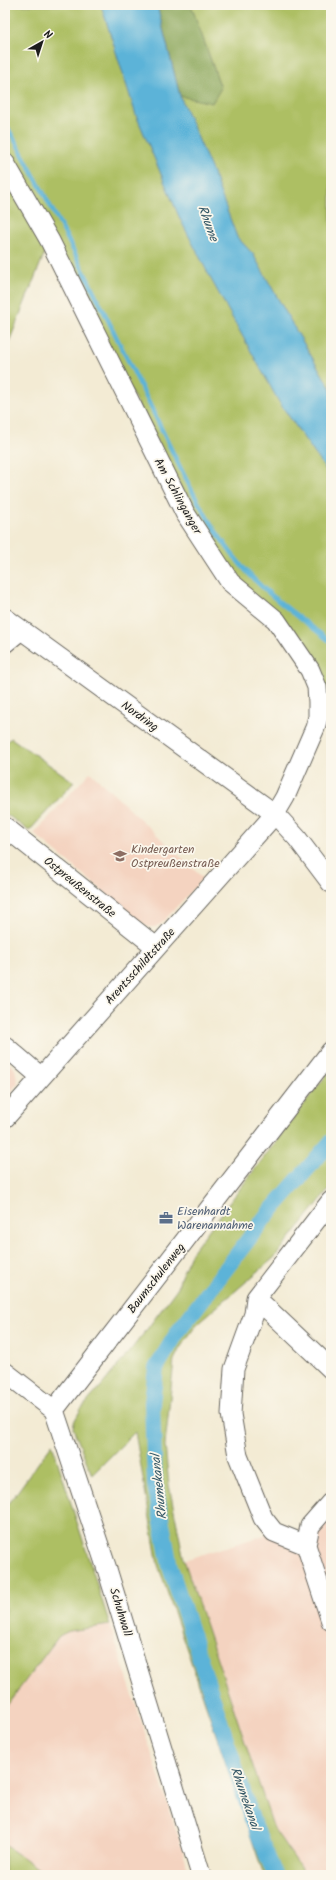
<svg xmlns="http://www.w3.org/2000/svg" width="336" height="1880" font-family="Kalam,sans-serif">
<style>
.built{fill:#f4d3c0}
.green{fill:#adbf63;stroke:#646e40}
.forest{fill:#8aa659;stroke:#53613a}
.water{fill:#5bb3d8;stroke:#3c687a}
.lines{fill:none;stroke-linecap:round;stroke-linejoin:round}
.stream{stroke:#5bb3d8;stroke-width:4.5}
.canal{stroke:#5bb3d8;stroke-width:16}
.minor-casing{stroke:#67645c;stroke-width:21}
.minor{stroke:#fff;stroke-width:19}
.labels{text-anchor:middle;stroke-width:3.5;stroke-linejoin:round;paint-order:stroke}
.street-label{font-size:12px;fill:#1c1c1c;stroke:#fbf7ec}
.education-label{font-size:12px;fill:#785e54;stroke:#fbf7ec;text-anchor:start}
.service-label{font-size:12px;fill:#4e5e75;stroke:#fbf7ec;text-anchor:start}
.water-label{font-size:13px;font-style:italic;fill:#355867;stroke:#fbf7ec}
</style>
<rect width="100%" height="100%" fill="#fbf7ec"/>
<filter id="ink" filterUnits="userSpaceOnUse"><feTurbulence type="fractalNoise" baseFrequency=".025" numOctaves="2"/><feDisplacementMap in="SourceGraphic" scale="8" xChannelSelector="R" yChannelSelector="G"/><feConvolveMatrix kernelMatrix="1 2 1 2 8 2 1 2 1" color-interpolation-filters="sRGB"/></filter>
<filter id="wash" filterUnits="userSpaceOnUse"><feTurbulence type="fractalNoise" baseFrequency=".012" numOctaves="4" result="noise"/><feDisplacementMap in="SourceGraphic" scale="16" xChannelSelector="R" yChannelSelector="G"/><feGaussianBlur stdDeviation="0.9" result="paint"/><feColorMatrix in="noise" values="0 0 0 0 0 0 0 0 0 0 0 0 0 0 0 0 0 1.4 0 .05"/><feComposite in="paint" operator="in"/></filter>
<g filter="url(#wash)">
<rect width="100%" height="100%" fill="#f3ebd4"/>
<!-- built -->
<path class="built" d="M90 772 203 878 161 924 155 927H148L142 923 34 834Z
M5 1060 15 1069 18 1083 5 1098Z
M331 1501V1875H306L274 1829 184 1560 274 1532 306 1544Z
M110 1625 182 1848 190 1875H47L5 1845V1708L59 1636 69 1631Z"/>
<!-- green -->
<path class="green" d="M5 5H331V695L327 699 313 656 297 634 278 615 234 580 214 552 36 207 5 152Z
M5 179 47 247 5 352Z
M11 738 74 782 29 831 5 813V744Z
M331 1069V1187L275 1257 197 1324 180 1348 174 1360 165 1445 169 1485 184 1560 274 1829 306 1875H264L158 1565 135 1432 92 1475 73 1428 74 1422 81 1409 103 1384 145 1332 178 1287 181 1276 192 1252Z
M52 1444 110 1625 69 1631 59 1636 5 1708V1509Z
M5 1845 47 1875H5Z"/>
<!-- forest -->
<path class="forest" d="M157 5H191L221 88 212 103 180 96Z"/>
<!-- water -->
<path class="water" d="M101 5H157L180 96 213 173 237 237 253 254 294 327 331 389V477L279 402 212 281 180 219 136 115Z"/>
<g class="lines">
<!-- stream -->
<path class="stream" d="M5 123C56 212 100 304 145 395 174 453 199 516 241 565 266 595 301 618 331 642"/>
<!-- canal -->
<path class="canal" d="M275 1875 252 1819 170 1567 155 1485 152 1403 156 1368 177 1333 267 1215 331 1142"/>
</g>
</g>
<g filter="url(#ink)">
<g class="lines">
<!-- minor casing -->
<g class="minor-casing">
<path id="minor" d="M5 163 50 241 185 513 230 582 276 620 310 670 317 687 318 702V717L315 728 285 797 275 814 5 1118
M5 618 275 814 297 838 331 883
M5 643 21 630
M5 827 156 947
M5 1046 41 1077
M256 1298 331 1369
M5 1372 54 1410 107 1569 201 1875
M54 1410 331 1051
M306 1545 274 1532 263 1518 238 1456 231 1414 234 1369 254 1314 256 1298 331 1201
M306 1545 331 1621
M306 1545 310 1526 331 1502"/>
</g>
<!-- minor -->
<use href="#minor" class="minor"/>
</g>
</g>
<!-- icons -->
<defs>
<g id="school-bare" transform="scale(1.08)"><path d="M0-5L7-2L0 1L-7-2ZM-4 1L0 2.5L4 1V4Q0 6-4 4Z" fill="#8d6e63" stroke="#fbf7ec" stroke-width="2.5" paint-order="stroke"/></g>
<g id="office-bare" transform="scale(1.08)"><path d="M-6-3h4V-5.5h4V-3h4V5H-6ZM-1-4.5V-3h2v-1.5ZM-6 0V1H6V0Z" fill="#5c6f8a" stroke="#fbf7ec" stroke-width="2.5" paint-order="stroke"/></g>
</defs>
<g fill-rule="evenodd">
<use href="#school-bare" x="120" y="856"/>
<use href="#office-bare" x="166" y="1218"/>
</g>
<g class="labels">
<!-- street labels -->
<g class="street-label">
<text transform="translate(178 496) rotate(61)" y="4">Am Schlinganger</text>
<text transform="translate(140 716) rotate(36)" y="4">Nordring</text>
<text transform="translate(80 887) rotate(39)" y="4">Ostpreußenstraße</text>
<text transform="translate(140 966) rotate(-48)" y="4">Arentsschildtstraße</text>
<text transform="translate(156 1278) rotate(-52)" y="4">Baumschulenweg</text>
<text transform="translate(121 1612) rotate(73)" y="4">Schuhwall</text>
</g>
<!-- education labels -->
<g class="education-label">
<text x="131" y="853">Kindergarten<tspan x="131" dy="14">Ostpreußenstraße</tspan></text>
</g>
<!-- service labels -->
<g class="service-label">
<text x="177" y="1215">Eisenhardt<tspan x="177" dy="14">Warenannahme</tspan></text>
</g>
<!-- water labels -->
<g class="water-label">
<text transform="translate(209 223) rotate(70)" y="5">Rhume</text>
<text transform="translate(158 1487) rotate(-96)" y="5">Rhumekanal</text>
<text transform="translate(246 1798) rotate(71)" y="5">Rhumekanal</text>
</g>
</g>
<!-- margin -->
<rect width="336" height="1880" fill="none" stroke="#fbf7ec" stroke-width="20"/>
<!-- north arrow -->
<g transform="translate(42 42) rotate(39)" stroke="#fbf7ec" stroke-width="3" paint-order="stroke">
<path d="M0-3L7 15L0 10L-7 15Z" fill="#1c1c1c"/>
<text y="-6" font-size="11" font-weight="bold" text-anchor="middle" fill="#1c1c1c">N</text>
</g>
</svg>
